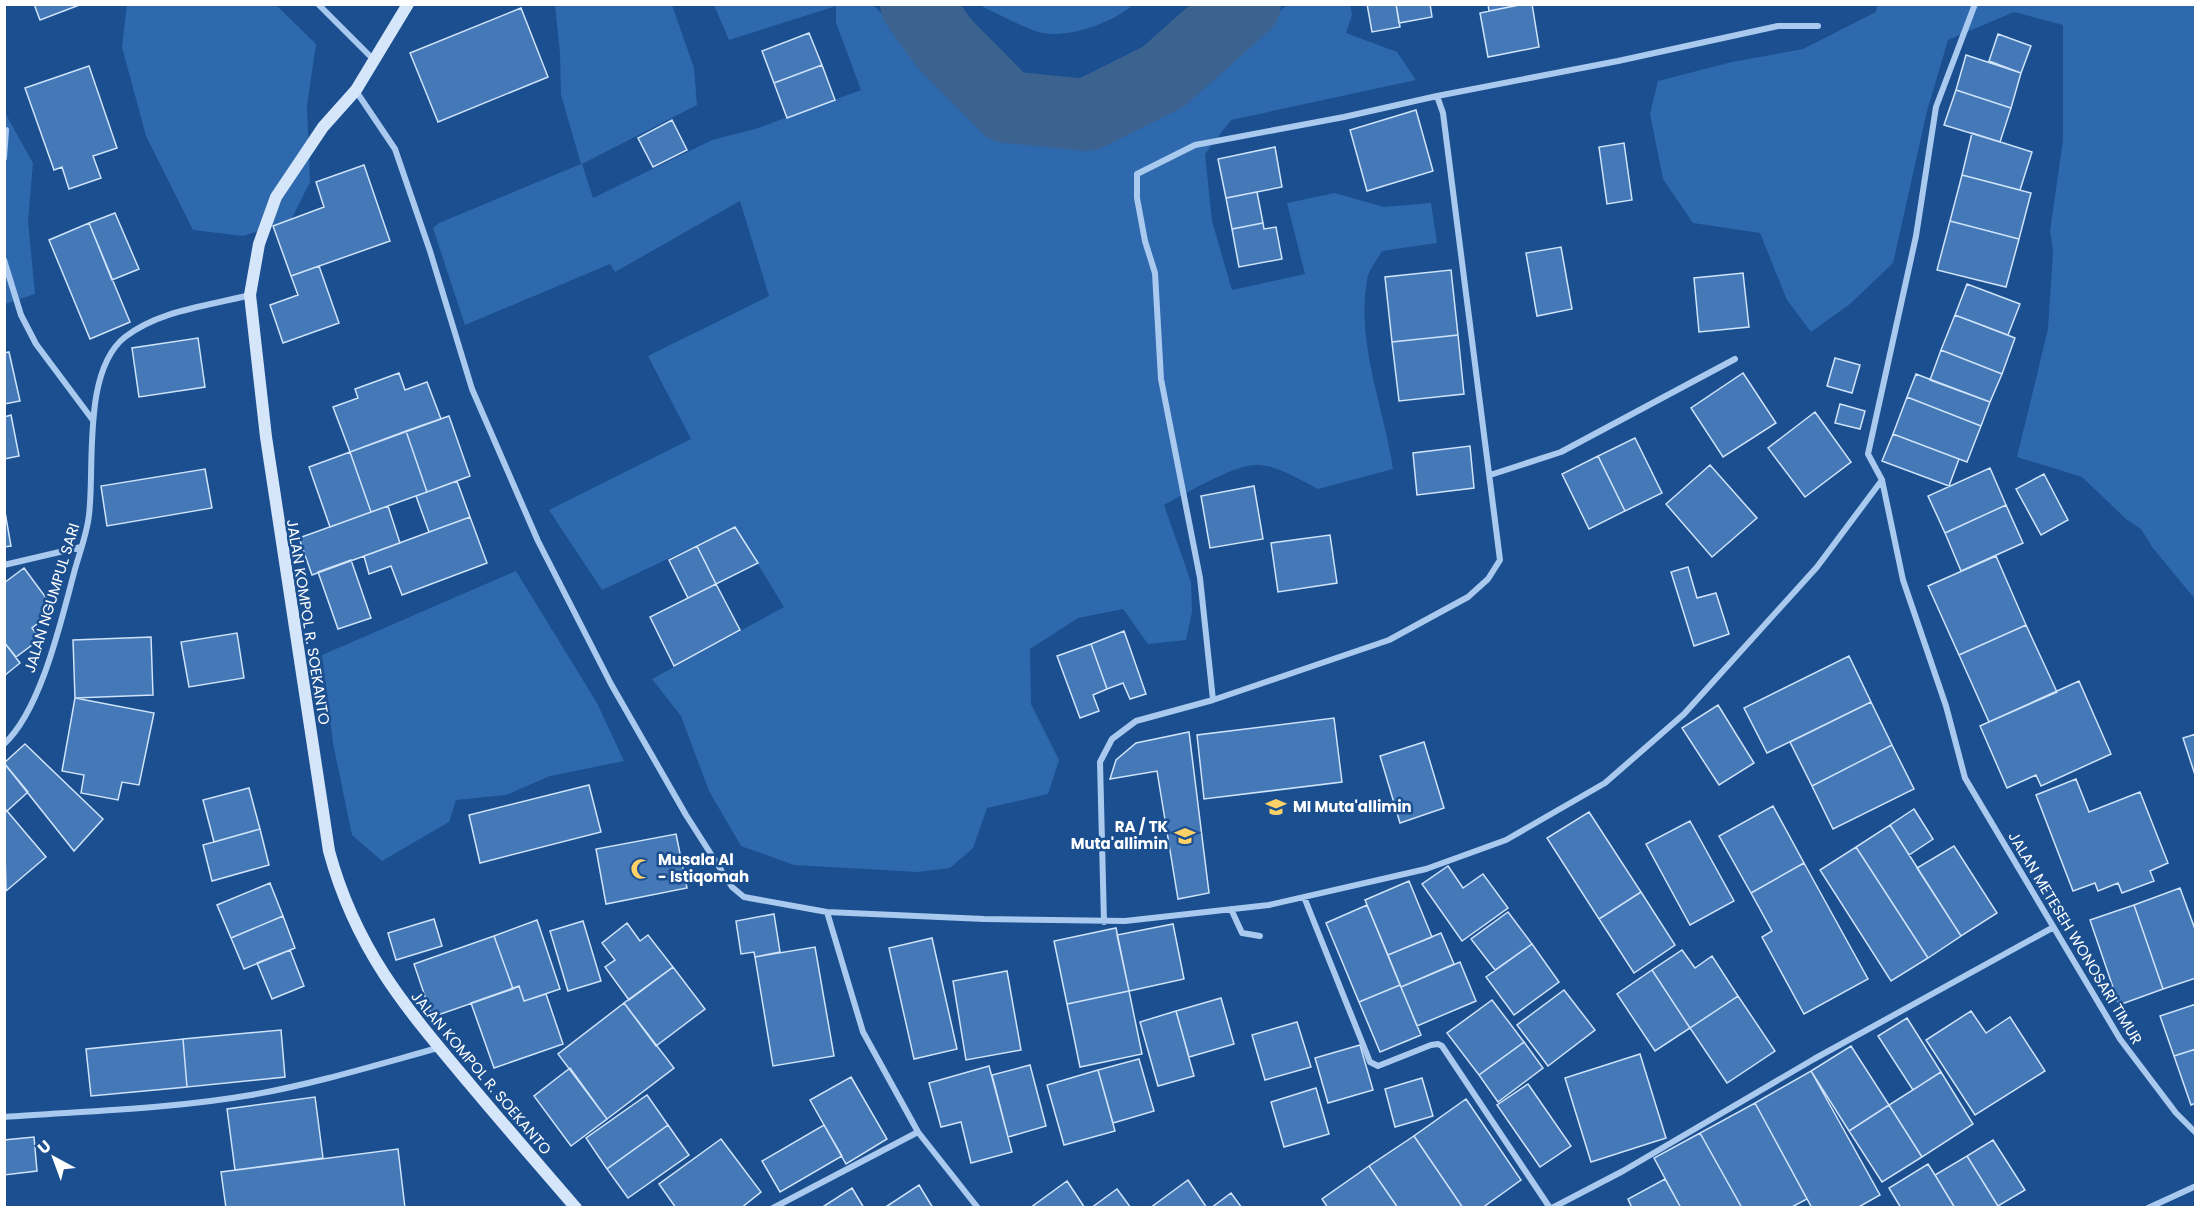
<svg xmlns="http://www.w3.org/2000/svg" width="2200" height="1212" font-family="Poppins,sans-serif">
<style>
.green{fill:#2e69ad}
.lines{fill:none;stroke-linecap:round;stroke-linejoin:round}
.river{stroke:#3c6290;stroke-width:72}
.building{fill:#4478b7;stroke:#cfe3fa;stroke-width:1.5}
.street{stroke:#a9c9ee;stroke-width:6}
.secondary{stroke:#d6e6fa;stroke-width:12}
.labels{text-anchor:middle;stroke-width:5;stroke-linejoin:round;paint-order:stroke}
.street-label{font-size:15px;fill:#fff;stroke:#1b4f8f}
.poi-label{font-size:15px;font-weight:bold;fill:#fff;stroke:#1b4f8f;text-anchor:start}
</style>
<rect width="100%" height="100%" fill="#1b4f8f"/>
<!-- green -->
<path class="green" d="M127 4 276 5 316 44 307 106 310 182 291 220 243 236 193 230 146 136 122 47Z
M1350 4 1352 15 1346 33 1397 52 1416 80 1231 120 1205 154 1212 221 1232 290 1305 274 1287 203 1335 193 1384 207 1431 203 1437 243 1382 251C1377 260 1368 271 1367 280 1356 344 1384 407 1393 469L1318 489C1300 480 1277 465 1257 465 1235 464 1185 494 1164 505L1191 582 1192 612 1186 640 1148 644 1123 609 1078 618 1030 649 1031 704 1059 760 1048 794 987 808 973 848 950 868 917 872 794 865 741 846 709 791 681 716 652 679 784 607 735 527 602 590 549 510 691 439 648 356 769 296 740 201 615 272 610 264 465 325 433 228 439 223 581 164 561 95 560 53 555 5H672L694 68 697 105 582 164 593 198 712 140 755 129 861 90 836 23V6L729 40 714 5H873L904 36 1022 133 1056 135 1166 114 1287 5Z
M979 5H1133C1110 24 1064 41 1035 31 1016 24 997 13 979 5Z
M1877 5H2195V599L2152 547 2141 529 2126 519 2082 477 2017 457 2048 329 2053 250 2050 231 2063 140V25L2014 12 1948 40 1927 111 1893 263 1850 304 1811 332 1787 300 1760 233 1693 223 1663 179 1650 114 1658 81 1732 62 1803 49 1876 12Z
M4 111 33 163 28 221 35 294 5 304Z
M516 571 597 703 624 761 550 776 506 795 456 800 449 822 382 861 352 835 333 743 322 655Z"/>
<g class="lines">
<!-- river -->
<path class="river" d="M916 4 944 43 1007 107 1087 115 1163 77 1245 4"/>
</g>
<!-- building -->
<path class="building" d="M34 4H82L40 20Z
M1367 4H1396L1400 27 1372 32Z
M1396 4H1430L1432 17 1399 23Z
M1488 4H1524L1489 11Z
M1524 4H1532L1539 47 1488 57 1480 13Z
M521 8 548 77 438 122 410 53Z
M809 33 822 65 774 83 762 51Z
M1998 34 2031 46 2021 73 1989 61Z
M1966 55 2021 73 2011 108 1956 90Z
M822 65 835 100 787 118 774 83Z
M89 66 117 148 93 156 101 178 69 189 62 167 54 170 25 88Z
M1956 90 2011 108 2000 142 1944 125Z
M1416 110 1433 171 1367 191 1350 130Z
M672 120 687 150 653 167 638 138Z
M1972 133 2032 152 2020 190 1962 175Z
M1624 143 1632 200 1607 204 1599 147Z
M1275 147 1282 187 1226 198 1218 159Z
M364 165 390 241 291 276 273 226 324 207 316 182Z
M1962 175 2031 193 2019 239 1950 221Z
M1257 192 1263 223 1232 229 1226 198Z
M115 213 139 269 112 280 89 223Z
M1950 221 2019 239 2006 287 1937 270Z
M89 223 130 322 90 339 49 240Z
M1263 223 1264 229 1276 227 1282 259 1239 267 1232 229Z
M1561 247 1572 309 1537 316 1526 253Z
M319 266 339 323 283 343 270 305 298 295 291 276Z
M1451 270 1458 335 1392 342 1385 277Z
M1743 273 1749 327 1699 332 1694 278Z
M1967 284 2020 304 2008 335 1955 315Z
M1955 315 2015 338 2002 374 1941 350Z
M1458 335 1464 394 1399 401 1392 342Z
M198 338 205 387 139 397 132 348Z
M1941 350 2002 374 1990 402 1930 380Z
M9 352 20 401 4 404V353Z
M1835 358 1860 365 1852 393 1827 386Z
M399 373 405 390 427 382 441 419 350 452 333 407 358 398 355 389Z
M1743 373 1776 423 1723 457 1691 408Z
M1916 374 1990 402 1981 426 1907 397Z
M1907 397 1981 426 1967 462 1893 434Z
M1840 404 1865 411 1860 429 1835 423Z
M1815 412 1851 462 1805 497 1768 448Z
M11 415 19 456 4 459V417Z
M449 416 470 476 427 492 406 431Z
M406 431 427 492 371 512 350 452Z
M1893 434 1959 459 1949 486 1882 461Z
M1635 438 1662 493 1625 511 1598 456Z
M1470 446 1474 488 1417 495 1413 453Z
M350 452 371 512 330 527 309 467Z
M1598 456 1625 511 1589 529 1562 474Z
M1710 465 1757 518 1712 557 1666 504Z
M1990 468 2006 505 1945 533 1928 496Z
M205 469 212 508 107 526 101 486Z
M2044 474 2068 520 2041 535 2016 489Z
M457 481 470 517 429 532 416 496Z
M1254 486 1263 539 1210 548 1201 496Z
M2006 505 2023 543 1961 571 1945 533Z
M388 506 400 543 312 575 299 538Z
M5 512 11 546 4 547V512Z
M470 517 487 563 402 595 391 566 369 574 364 556Z
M735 527 758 563 716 584 697 546Z
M1330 535 1337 583 1278 592 1271 543Z
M697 546 716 584 688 598 669 560Z
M1996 556 2026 625 1959 655 1928 586Z
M351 560 371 618 338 629 318 572Z
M1688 567 1697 598 1716 593 1729 634 1694 646 1671 572Z
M24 568 55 610 32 628 40 639 16 657 4 642V583Z
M716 584 740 630 674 666 650 617Z
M2026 625 2057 692 1989 722 1959 655Z
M1124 631 1146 694 1130 699 1123 683 1107 689 1091 644Z
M237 633 244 678 189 687 181 642Z
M151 637 153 695 75 698 73 640Z
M4 642 20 663 4 676Z
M1091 644 1107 689 1093 695 1099 711 1080 718 1057 656Z
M1849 656 1871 702 1767 753 1744 708Z
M2079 681 2111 754 2041 786 2036 775 2007 788 1980 726Z
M75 698 154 713 139 785 122 782 118 800 81 793 84 775 62 771Z
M1871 702 1892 745 1812 786 1790 742Z
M1718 705 1754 763 1719 785 1682 728Z
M1334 718 1342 782 1204 799 1197 735Z
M1189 732 1209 893 1178 899 1157 771 1110 779 1116 760 1136 743Z
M2196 734V778L2183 738Z
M1424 742 1444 808 1400 823 1380 756Z
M25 744 103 819 74 851 4 763Z
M1892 745 1914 789 1833 829 1812 786Z
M4 763 28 792 7 811 4 808Z
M2076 779 2089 812 2140 792 2168 863 2150 871 2154 881 2122 893 2118 883 2098 891 2095 883 2073 891 2036 795Z
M589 785 601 832 480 863 469 815Z
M249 788 260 829 214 842 203 800Z
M1773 806 1804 863 1751 893 1719 836Z
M1914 809 1933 839 1909 855 1890 825Z
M7 811 46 857 6 891 4 812Z
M1589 812 1641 892 1599 919 1547 838Z
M1690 821 1734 901 1690 925 1646 844Z
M1890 825 1961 936 1928 958 1856 847Z
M260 829 269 865 212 881 203 845Z
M676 834 687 888 606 904 596 849Z
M1954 846 1997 913 1961 936 1917 868Z
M1856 847 1928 958 1891 981 1820 870Z
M1804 863 1868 979 1804 1014 1762 937 1772 931 1751 893Z
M1448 866 1463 888 1483 874 1508 908 1462 941 1422 884Z
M1409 881 1432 937 1388 955 1365 900Z
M270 883 283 916 231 938 217 905Z
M2180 888 2196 932V978L2163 989 2134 905Z
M1641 892 1675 945 1634 973 1599 919Z
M1367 905 1400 985 1359 1002 1326 923Z
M2134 905 2163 989 2119 1005 2090 920Z
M1508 912 1532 944 1495 970 1471 939Z
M774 914 780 952 755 957 754 952 741 954 736 921Z
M283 916 295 948 244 969 231 938Z
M434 919 442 946 396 960 388 933Z
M537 920 560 989 524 1001 519 986 513 989 494 936Z
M583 921 601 981 568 991 550 931Z
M627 923 640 941 648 935 673 967 629 1000 605 967 615 960 602 943Z
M1173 924 1184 979 1129 991 1117 935Z
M1116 928 1129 991 1067 1004 1054 941Z
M1441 933 1454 964 1401 987 1388 955Z
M494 936 513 989 432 1017 414 964Z
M932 938 957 1049 914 1059 889 948Z
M1532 944 1559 982 1514 1015 1486 977Z
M815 947 834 1056 773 1066 755 957Z
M290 950 304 986 272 999 257 963Z
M1682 950 1695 968 1712 956 1738 996 1690 1028 1652 970Z
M1460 962 1476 1001 1417 1026 1401 987Z
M673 967 705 1009 656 1046 624 1003Z
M1652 970 1690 1028 1655 1051 1617 994Z
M1007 971 1021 1050 966 1060 953 981Z
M1400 985 1421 1035 1380 1052 1359 1002Z
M519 986 524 1001 546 994 563 1044 494 1068 471 1003Z
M1564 990 1595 1030 1548 1066 1517 1025Z
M1129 991 1142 1054 1080 1067 1067 1004Z
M1738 996 1775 1051 1727 1083 1690 1028Z
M1221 998 1234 1044 1189 1057 1176 1011Z
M1492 1000 1524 1042 1479 1075 1447 1033Z
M624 1003 674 1068 607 1119 558 1054Z
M2196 1004V1049L2174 1056 2160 1016Z
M1176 1011 1194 1076 1158 1086 1140 1022Z
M1971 1011 1986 1033 2010 1017 2045 1071 1975 1115 1926 1040Z
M1907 1018 1941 1072 1913 1090 1878 1036Z
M1297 1022 1311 1067 1265 1080 1252 1035Z
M281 1030 285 1077 187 1087 183 1039Z
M183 1039 187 1087 91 1096 86 1049Z
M1524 1042 1543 1068 1498 1102 1479 1075Z
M1360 1045 1373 1090 1328 1103 1315 1058Z
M1851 1046 1889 1105 1849 1131 1811 1071Z
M2196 1049V1103L2191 1105 2174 1056Z
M1640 1054 1666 1138 1591 1162 1565 1078Z
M1139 1059 1154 1111 1113 1123 1098 1070Z
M1030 1065 1046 1126 1008 1137 992 1075Z
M989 1066 1012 1152 971 1163 961 1122 941 1127 929 1083Z
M570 1068 607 1119 571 1146 534 1096Z
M1098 1070 1115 1131 1064 1145 1047 1085Z
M1811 1071 1880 1195 1857 1208H1812L1755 1103Z
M1941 1072 1973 1124 1922 1157 1889 1105Z
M851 1077 887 1139 846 1164 810 1100Z
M1422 1078 1433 1116 1395 1127 1385 1089Z
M1528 1084 1571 1146 1540 1167 1497 1105Z
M1316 1088 1329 1134 1284 1147 1271 1102Z
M647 1095 668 1125 607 1169 586 1138Z
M315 1097 323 1158 235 1170 227 1109Z
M1466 1099 1521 1180 1482 1208H1463L1414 1136Z
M1755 1103 1807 1199 1790 1208H1742L1700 1133Z
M1889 1105 1922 1157 1882 1182 1849 1131Z
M668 1125 689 1155 628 1198 607 1169Z
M824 1125 842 1156 780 1192 762 1161Z
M1700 1133 1742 1208H1681L1654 1158Z
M1414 1136 1463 1208H1398L1369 1166Z
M34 1137 37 1171 4 1175V1140Z
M721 1139 761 1192 741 1208H676L659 1184Z
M1993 1140 2025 1190 1998 1206 1967 1156Z
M398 1149 405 1208H226L221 1172Z
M1967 1156 1998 1206 1999 1208H1955L1935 1175Z
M1928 1164 1935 1175 1955 1208H1901L1889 1188Z
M1369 1166 1398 1208H1328L1322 1199Z
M1665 1179 1681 1208H1632L1628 1199Z
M1188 1180 1207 1208H1150Z
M1067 1181 1085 1208H1030Z
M919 1185 933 1208H884Z
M852 1188 864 1208H821Z
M1117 1189 1131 1208H1091Z
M1231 1193 1242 1208H1211Z"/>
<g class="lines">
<!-- street -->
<path class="street" d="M318 4 374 60
M1975 4 1936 107 1916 236 1868 454 1882 480 1903 580 1946 706 1965 778 2120 1039 2176 1113 2196 1133
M356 91 395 149 430 251 472 389 538 541 611 684 686 815 732 887 744 897 827 912 984 919 1125 921 1269 905 1426 869 1506 840 1605 783 1684 714 1817 567 1882 480
M1437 96 1618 61 1778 26H1818
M4 158 6 130
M4 260 21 315 36 344 92 419
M1490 475 1561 452 1735 359
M4 565 81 547
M4 744C41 710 61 621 74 573 79 554 87 534 89 515 95 467 82 371 125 337 160 310 208 306 250 295
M1304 897 1370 1062 1378 1066 1431 1045 1438 1044 1442 1046 1550 1208
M1231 909 1242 933 1260 936
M827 912 863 1032 918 1132 978 1208
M1104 922 1100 762 1112 739 1136 721 1213 700 1389 640 1468 597 1488 579 1500 560 1443 113 1437 96 1344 117 1195 145 1137 174V198L1145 241 1155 273 1161 379 1200 578 1213 700
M4 1117C87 1111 170 1109 251 1095 314 1084 376 1065 438 1048
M773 1208 918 1132
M1552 1208 1623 1171 1814 1059 2052 928
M2148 1208 2196 1186"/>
<!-- secondary -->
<path class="secondary" d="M408 4 356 90 323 127 276 197 259 244 250 295 266 437 329 851C356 950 405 1007 469 1083 504 1125 540 1166 576 1208"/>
</g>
<!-- icons -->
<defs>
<g id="school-bare" transform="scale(1.62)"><path d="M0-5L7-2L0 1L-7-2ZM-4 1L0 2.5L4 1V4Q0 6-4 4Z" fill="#ffd166" stroke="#1b4f8f" stroke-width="2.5" paint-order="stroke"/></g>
<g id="mosque-bare" transform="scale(1.62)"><path d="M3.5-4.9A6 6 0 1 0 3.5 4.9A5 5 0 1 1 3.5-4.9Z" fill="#ffd166" stroke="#1b4f8f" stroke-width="2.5" paint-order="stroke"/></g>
</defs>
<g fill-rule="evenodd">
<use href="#school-bare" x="1276" y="807"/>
<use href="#school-bare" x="1185" y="836"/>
<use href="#mosque-bare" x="641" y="869"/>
</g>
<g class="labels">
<!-- street labels -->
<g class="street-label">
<text transform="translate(52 598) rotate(-73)" y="5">JALAN NGUMPUL SARI</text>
<text transform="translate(308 622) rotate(81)" y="5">JALAN KOMPOL R. SOEKANTO</text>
<text transform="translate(2075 938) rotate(59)" y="5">JALAN METESEH WONOSARI TIMUR</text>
<text transform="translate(481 1073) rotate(50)" y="5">JALAN KOMPOL R. SOEKANTO</text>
</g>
<!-- poi labels -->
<g class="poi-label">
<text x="1293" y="812">MI Muta'allimin</text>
<text x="1168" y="832" text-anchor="end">RA / TK<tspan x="1168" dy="17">Muta'allimin</tspan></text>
<text x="658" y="865">Musala Al<tspan x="658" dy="17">- Istiqomah</tspan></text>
</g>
</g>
<!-- border -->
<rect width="2200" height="1212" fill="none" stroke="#ffffff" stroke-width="12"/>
<!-- north arrow -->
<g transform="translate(54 1158) rotate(319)" stroke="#1b4f8f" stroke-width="4.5" paint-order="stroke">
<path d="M0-4.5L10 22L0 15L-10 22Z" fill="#ffffff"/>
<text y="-9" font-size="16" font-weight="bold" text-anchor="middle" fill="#ffffff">U</text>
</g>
</svg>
